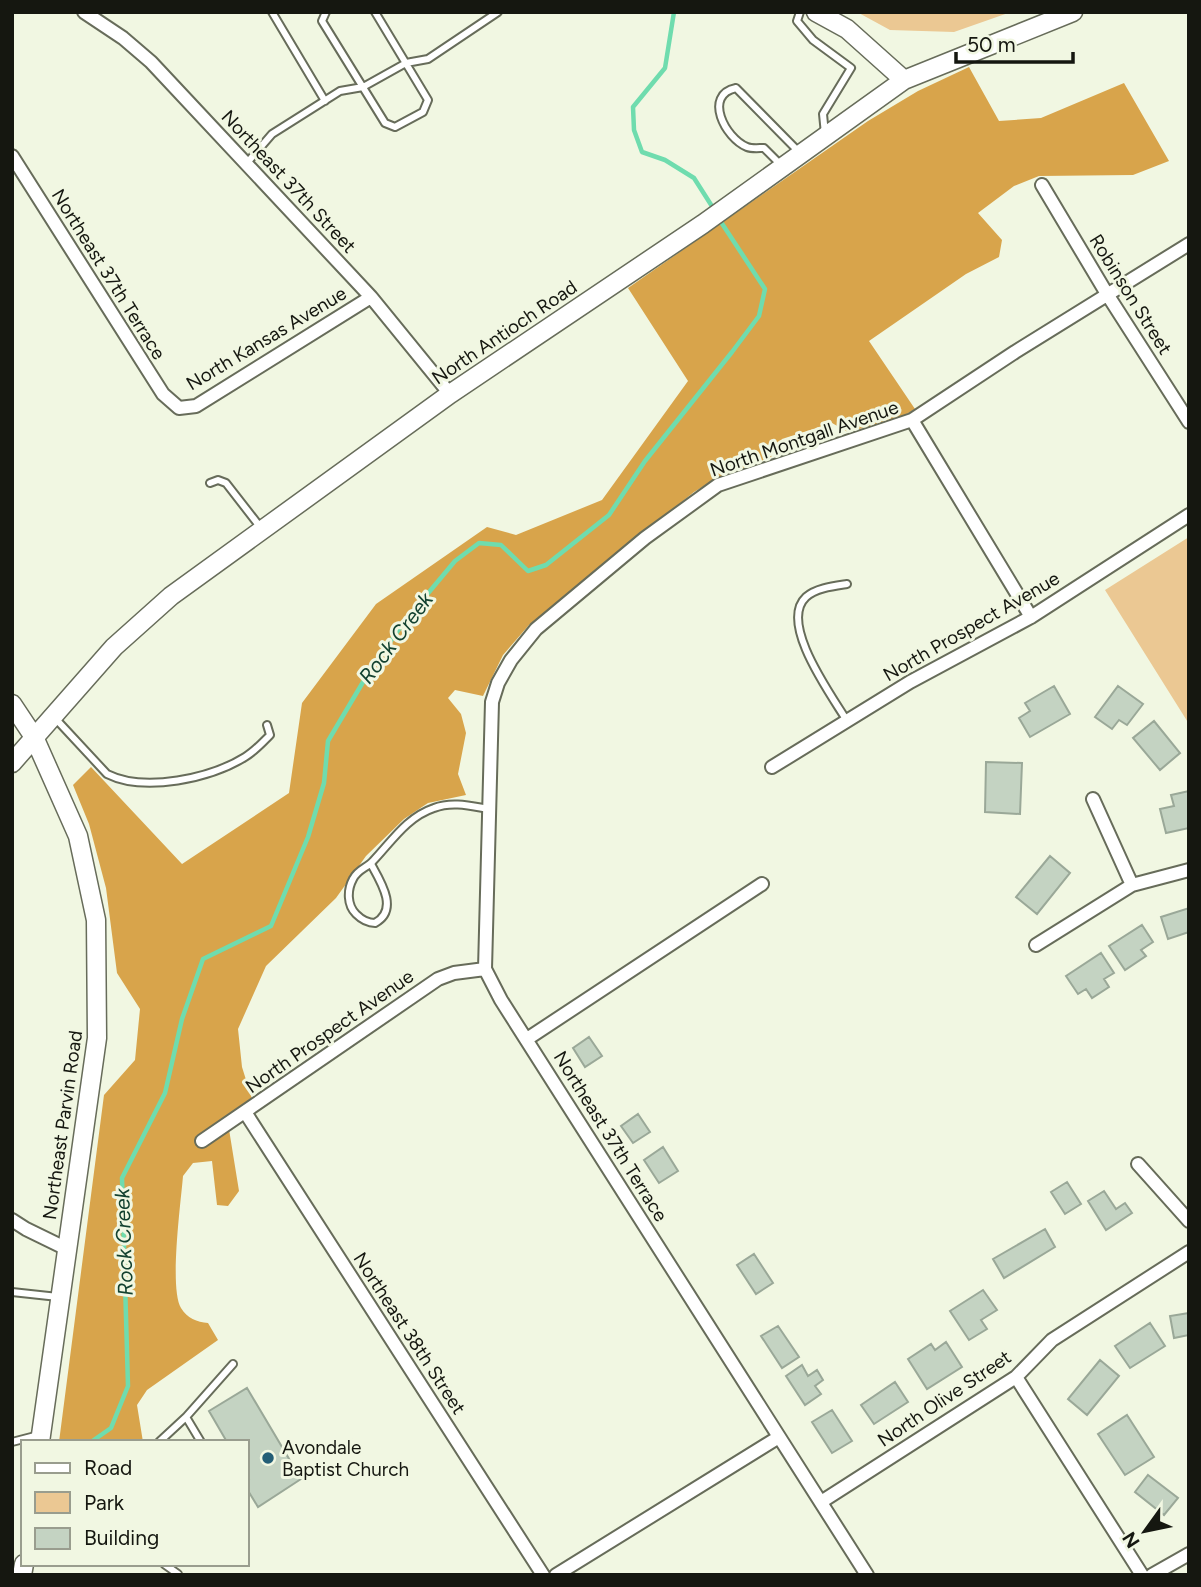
<svg xmlns="http://www.w3.org/2000/svg" width="1201" height="1587" font-family="Figtree,sans-serif">
<style>
.green{fill:#ebc893}
.forest{fill:#d8a44b}
.lines{fill:none;stroke-linecap:round;stroke-linejoin:round}
.stream{stroke:#6fdcae;stroke-width:4.5}
.building{fill:#c4d3c2;stroke:#9aa898;stroke-width:2}
.lane-casing{stroke:#676c5a;stroke-width:10}
.street-casing{stroke:#676c5a;stroke-width:16}
.secondary-casing{stroke:#676c5a;stroke-width:21}
.lane{stroke:#fff;stroke-width:6}
.street{stroke:#fff;stroke-width:12}
.secondary{stroke:#fff;stroke-width:18}
.poi-dot{fill:#235e76;stroke:#f1f7e2;stroke-width:2.5}
.labels{text-anchor:middle;stroke-width:6;stroke-linejoin:round;paint-order:stroke}
.street-label{font-size:19px;fill:#151710;stroke:#f1f7e2}
.poi-label{font-size:19px;fill:#151710;stroke:#f1f7e2;text-anchor:start}
.water-label{font-size:21px;font-style:italic;fill:#12412f;stroke:#f1f7e2}
</style>
<rect width="100%" height="100%" fill="#f1f7e2"/>
<!-- green -->
<path class="green" d="M857 12H1011L954 32 890 30Z
M1189 537V724L1105 590Z"/>
<!-- forest -->
<path class="forest" d="M969 67 999 121 1041 118 1124 83 1169 161 1133 175 1039 176 1014 186 978 213 1002 240 999 257 966 274 869 341 915 409 900 418 848 432 832 423 782 439 771 457 717 478 694 492 529 625 503 655 483 696 455 690 448 698 461 714 466 733 458 774 466 795 428 803 404 819 366 856 336 898 266 966 238 1029 242 1067 252 1099 227 1117 239 1191 228 1206 217 1205 212 1161 193 1163 183 1176C181 1202 169 1288 181 1308 187 1318 197 1322 208 1323L218 1340 147 1390 137 1405 143 1442H59L104 1095 135 1060 140 1009 117 973 106 888 89 824 73 785 91 767 182 864 289 793 302 703 376 604 487 527 516 535 602 500 688 381 628 288 868 121 918 91Z"/>
<g class="lines">
<!-- stream -->
<path class="stream" d="M674 12 665 68 633 107 634 130 642 152 665 160 694 178 715 211
M91 1442 111 1428 128 1386 122 1178 165 1093 182 1019 203 959 271 926 308 837 324 783 328 741 369 672 404 622 455 561 479 543 501 545 528 571 546 565 609 515 645 461 732 352 759 316 765 289 719 219"/>
</g>
<!-- building -->
<path class="building" d="M1054 686 1070 714 1030 737 1019 718 1030 711 1025 703Z
M1118 686 1143 704 1127 725 1119 720 1112 729 1095 717Z
M1154 721 1180 753 1160 770 1133 738Z
M986 762 1022 763 1020 814 985 812Z
M1189 791V828L1166 833 1160 809 1174 806 1171 795Z
M1050 856 1070 873 1037 914 1016 897Z
M1189 908V932L1168 939 1161 917Z
M1142 925 1153 942 1141 950 1146 956 1125 970 1109 946Z
M1101 953 1114 973 1104 979 1109 987 1092 998 1086 989 1078 994 1066 976Z
M589 1037 602 1056 585 1067 573 1048Z
M638 1114 650 1132 633 1143 621 1126Z
M663 1147 678 1171 659 1183 644 1160Z
M1067 1182 1081 1204 1065 1214 1051 1192Z
M1104 1191 1116 1209 1125 1203 1132 1213 1106 1230 1088 1201Z
M1045 1229 1055 1247 1004 1278 993 1259Z
M754 1254 773 1283 756 1294 737 1265Z
M983 1290 997 1310 981 1320 987 1329 969 1340 950 1311Z
M1189 1313V1335L1174 1338 1170 1316Z
M1150 1323 1165 1346 1130 1368 1115 1346Z
M778 1326 799 1357 782 1368 761 1336Z
M946 1342 962 1367 927 1389 908 1359 931 1344 935 1350Z
M1100 1360 1119 1376 1087 1415 1068 1399Z
M802 1365 808 1376 817 1370 823 1380 815 1386 821 1394 805 1405 786 1376Z
M895 1382 908 1402 874 1424 861 1405Z
M247 1388 301 1479 258 1507 247 1489V1481L249 1479 247 1475V1442H227L209 1411Z
M832 1410 852 1441 832 1453 812 1422Z
M1127 1415 1154 1457 1125 1475 1098 1434Z
M1148 1475 1178 1498 1164 1515 1135 1492Z"/>
<g class="lines">
<!-- lane casing -->
<g class="lane-casing">
<path id="lane" d="M272 12 325 101
M326 12 322 21 385 123 395 127 423 112 428 100 375 12
M800 12 797 21 813 40 851 68 823 114 825 134
M246 164 272 134 340 91 363 87 406 63 428 59 498 12
M782 166 764 148C759 148 752 149 747 147 725 138 703 95 736 88L799 152
M210 483 218 480 226 483 261 528
M54 717 107 774C145 793 211 778 245 757 255 751 262 743 270 735L267 725
M847 721C832 696 778 623 806 597 816 588 834 586 847 584
M371 864C381 882 399 910 375 923 367 923 362 920 356 914 347 905 347 890 353 879 358 869 367 868 373 861 392 841 407 817 434 808 452 801 471 806 489 809
M12 1292 58 1297
M186 1417 233 1364
M12 1442 39 1435
M159 1442 186 1417 201 1442
M164 1564 178 1574"/>
</g>
<!-- street casing -->
<g class="street-casing">
<path id="street" d="M84 12 123 38 151 62 371 297 450 394
M12 156 163 394 179 408 196 406 371 297
M1042 185 1107 294 1189 422
M912 420 1031 617
M772 767 910 682 1031 617 1189 515
M1093 799 1132 885
M1036 945 1132 885 1189 870
M527 1039 762 884
M245 1112 543 1575
M202 1141 438 979 454 973 485 969
M1138 1164 1189 1221
M12 1220 26 1229 67 1249
M1016 1377 1142 1575
M821 1502 1016 1377 1052 1340 1189 1252
M556 1575 779 1437
M867 1575 501 1000 485 969 492 702 498 683 511 660 536 629 645 538 718 485 912 420 1015 352 1189 244
M1152 1575 1189 1554"/>
</g>
<!-- secondary casing -->
<g class="secondary-casing">
<path id="secondary" d="M816 12 847 29 904 80
M12 704 34 737 78 836 96 920 97 1038 40 1442
M12 763 114 647 171 596 450 394 703 224 904 80 1073 12
M22 1575 24 1564"/>
</g>
<!-- lane -->
<use href="#lane" class="lane"/>
<!-- street -->
<use href="#street" class="street"/>
<!-- secondary -->
<use href="#secondary" class="secondary"/>
</g>
<!-- markers -->
<circle class="poi-dot" cx="268" cy="1458" r="7"/>
<g class="labels">
<!-- street labels -->
<g class="street-label">
<text transform="translate(289 181) rotate(47)" y="7">Northeast 37th Street</text>
<text transform="translate(109 274) rotate(58)" y="7">Northeast 37th Terrace</text>
<text transform="translate(1131 294) rotate(58)" y="7">Robinson Street</text>
<text transform="translate(504 332) rotate(-34)" y="7">North Antioch Road</text>
<text transform="translate(266 338) rotate(-31)" y="7">North Kansas Avenue</text>
<text transform="translate(804 438) rotate(-19)" y="7">North Montgall Avenue</text>
<text transform="translate(971 626) rotate(-30)" y="7">North Prospect Avenue</text>
<text transform="translate(329 1031) rotate(-35)" y="7">North Prospect Avenue</text>
<text transform="translate(62 1125) rotate(-82)" y="7">Northeast Parvin Road</text>
<text transform="translate(611 1136) rotate(58)" y="7">Northeast 37th Terrace</text>
<text transform="translate(410 1333) rotate(57)" y="7">Northeast 38th Street</text>
<text transform="translate(944 1398) rotate(-34)" y="7">North Olive Street</text>
</g>
<!-- poi labels -->
<g class="poi-label">
<text x="282" y="1454">Avondale<tspan x="282" dy="22">Baptist Church</tspan></text>
</g>
<!-- water labels -->
<g class="water-label">
<text transform="translate(396 638) rotate(-53)" y="7">Rock Creek</text>
<text transform="translate(124 1242) rotate(-92)" y="7">Rock Creek</text>
</g>
</g>
<!-- border -->
<rect width="1201" height="1587" fill="none" stroke="#151710" stroke-width="28"/>
<!-- legend -->
<rect x="21" y="1440" width="228" height="126" fill="#f1f7e2" stroke="#999d8e" stroke-width="2"/>
<rect x="35" y="1463" width="35" height="10" fill="#ffffff" stroke="#999d8e" stroke-width="2"/>
<text x="84" y="1475" font-size="21" fill="#151710">Road</text>
<rect x="35" y="1492" width="35" height="21" fill="#ebc893" stroke="#999d8e" stroke-width="2"/>
<text x="84" y="1510" font-size="21" fill="#151710">Park</text>
<rect x="35" y="1528" width="35" height="21" fill="#c4d3c2" stroke="#999d8e" stroke-width="2"/>
<text x="84" y="1545" font-size="21" fill="#151710">Building</text>
<!-- north arrow -->
<g transform="translate(1145 1531) rotate(237)" stroke="#f1f7e2" stroke-width="5" paint-order="stroke">
<path d="M0-5L12 26L0 18L-12 26Z" fill="#151710"/>
<text y="-10" font-size="19" font-weight="bold" text-anchor="middle" fill="#151710">N</text>
</g>
<!-- scale -->
<path d="M956 52v10h117v-10" fill="none" stroke="#151710" stroke-width="3.5"/>
<text x="967" y="52" font-size="21" fill="#151710" stroke="#f1f7e2" stroke-width="5" paint-order="stroke">50 m</text>
</svg>
